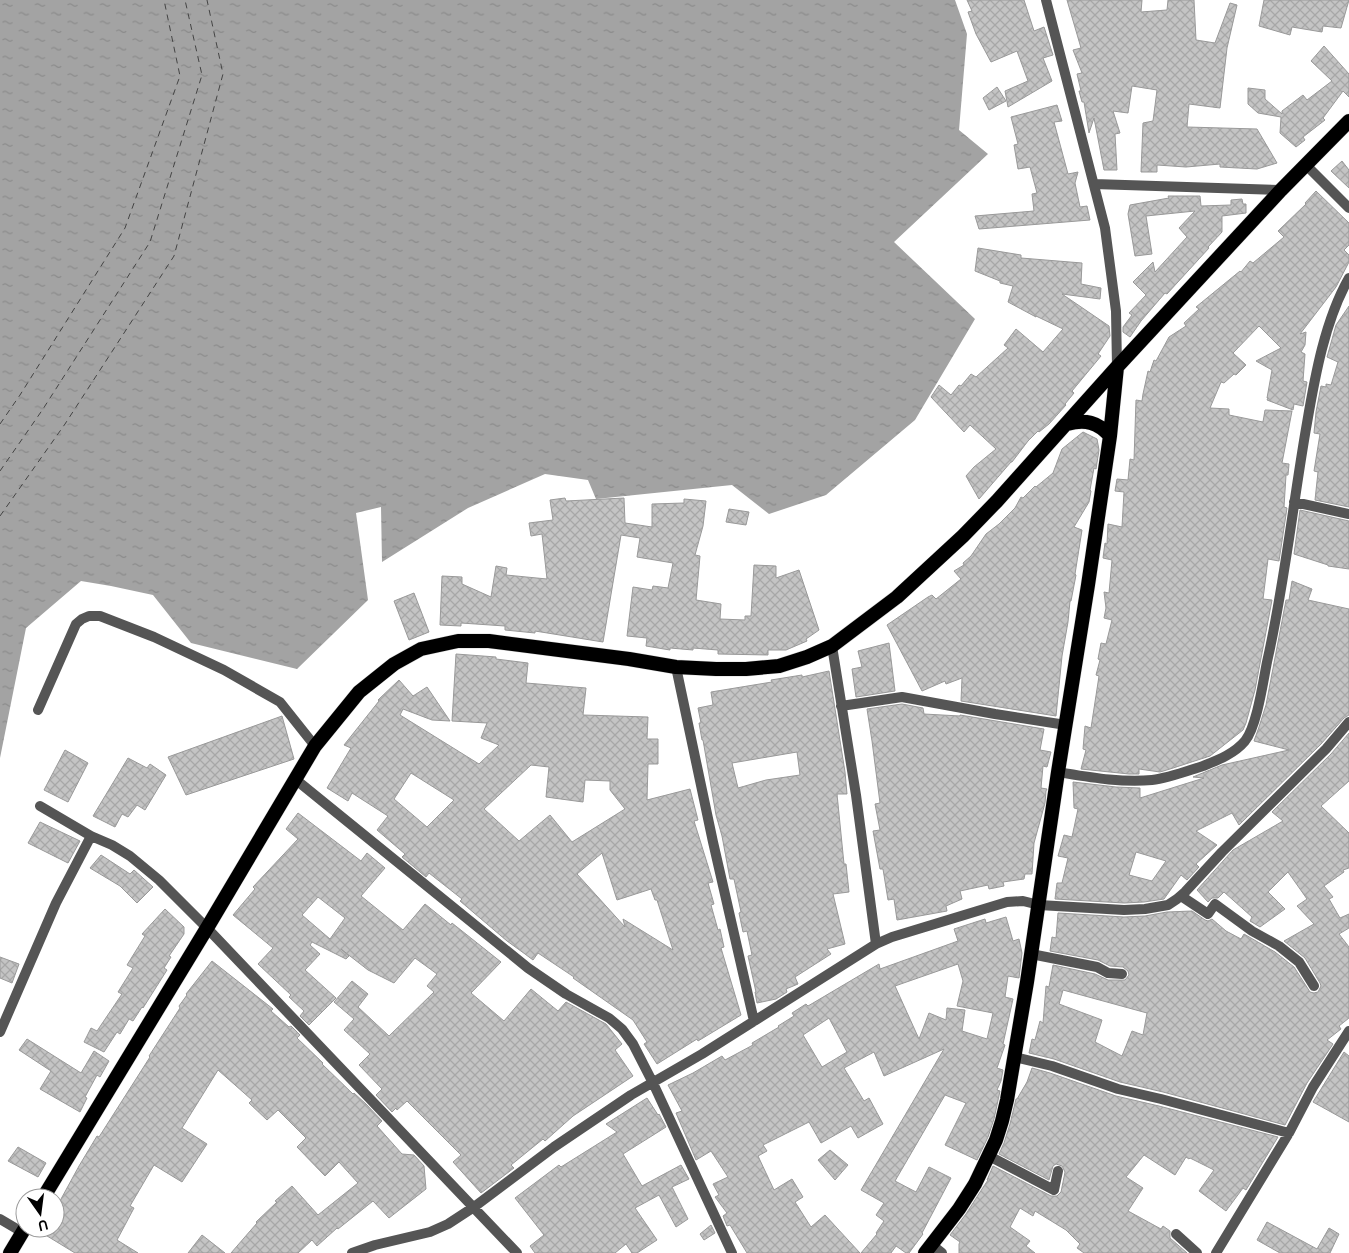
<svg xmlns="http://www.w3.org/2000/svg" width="1349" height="1253" font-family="Overpass,sans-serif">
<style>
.water{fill:url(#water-ripples)}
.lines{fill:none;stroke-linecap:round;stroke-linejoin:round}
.ferry{stroke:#444;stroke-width:1;stroke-dasharray:6 5;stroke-linecap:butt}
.building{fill:url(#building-cross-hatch);stroke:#999;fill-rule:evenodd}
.trunk-casing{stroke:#dbdbdb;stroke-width:15}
.minor{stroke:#555;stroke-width:10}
.trunk{stroke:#000;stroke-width:14}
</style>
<defs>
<pattern id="water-ripples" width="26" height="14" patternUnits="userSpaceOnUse" patternTransform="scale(1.25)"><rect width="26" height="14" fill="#a3a3a3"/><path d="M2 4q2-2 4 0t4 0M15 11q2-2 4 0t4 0" fill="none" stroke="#8b8b8b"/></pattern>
<pattern id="building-cross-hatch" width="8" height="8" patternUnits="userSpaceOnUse" patternTransform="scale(1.25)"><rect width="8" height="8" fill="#c4c4c4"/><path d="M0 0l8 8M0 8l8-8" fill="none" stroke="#a7a7a7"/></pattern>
</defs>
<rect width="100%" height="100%" fill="#fff"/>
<!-- water -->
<path class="water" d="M0 0H955L967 34 959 130 988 154 894 242 975 319 915 420 826 495 769 514 732 485 596 499 588 480 545 474 468 508 382 562 381 507 356 513 368 600 297 669 191 643 153 595 111 586 81 581 26 628 0 758Z"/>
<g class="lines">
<!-- ferry -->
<path class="ferry" d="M0 424 20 395 125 228 180 76 164 0
M0 471 43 409 150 242 202 75 185 0
M0 516 65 424 174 256 223 74 207 0"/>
</g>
<!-- building -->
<path class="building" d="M967 0H1024L1034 31 1044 27 1053 55 1043 58 1052 81 1008 107 1005 91 1028 81 1017 51 991 62 976 34 968 12 972 11Z
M1067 0H1142L1141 12 1167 10 1168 0H1194L1196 40 1215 43 1230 3 1237 5 1227 48 1220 108 1189 104 1187 127 1257 129 1277 163 1257 169 1220 167V164L1186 167 1157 165V172H1141L1143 123 1153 121 1157 90 1132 86 1128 113 1113 111 1120 133 1115 134 1117 170H1104L1094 118 1089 133 1084 102H1082L1079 91H1081L1077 74 1082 73 1073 50 1081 48Z
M1264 0H1349L1341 28 1323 26 1322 32 1292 27 1290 35 1259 26Z
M1324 46 1349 74V97L1343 91 1323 118 1325 120 1303 137 1305 140 1296 147 1280 133 1281 117 1258 113 1248 104V88L1265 90V99L1282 114V111L1303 95 1307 100 1332 81 1311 61Z
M997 87 1006 101 989 110 983 98Z
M1057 105 1062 121 1054 122 1068 174 1078 172 1075 183 1080 207 1087 206 1090 220 979 229 975 216 1034 211 1032 194 1037 193 1030 167 1018 169 1014 145 1018 144 1011 117Z
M1342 161 1349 170V188L1331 171Z
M1316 191 1349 223V245L1344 250 1349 255V262L1336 287 1300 334 1306 332 1305 345 1301 352 1305 354 1303 381 1307 382 1303 406 1294 404 1293 410 1267 400 1268 398H1267L1272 370 1256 361 1281 348 1259 326 1233 353 1246 365 1236 375 1234 374 1224 383 1221 382 1210 408 1229 409V415L1263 422 1265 410 1292 411 1282 463 1289 464 1288 475H1286L1284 507 1287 508 1279 561 1268 559 1263 599 1272 600 1255 690 1246 723 1243 730 1210 756 1170 769 1160 772 1139 769V774H1129L1081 769 1086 750 1083 749 1085 726 1091 728 1099 676 1096 675 1100 660 1098 659 1101 643 1106 644 1112 620 1104 618 1106 608 1104 592 1109 593 1112 560 1103 558 1105 543 1107 544 1108 524 1122 527 1124 492 1115 491 1117 479 1128 480 1130 459 1134 460 1136 400 1142 401 1143 394 1148 371 1150 372 1154 360 1156 361 1169 337 1186 326 1184 323 1199 309 1196 307 1240 271 1241 272 1250 261 1253 263 1284 237 1278 231 1306 204 1305 203Z
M1168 196H1200L1201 206 1231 205V200L1242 199 1243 204H1246V213L1222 216V232L1208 247 1209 248 1167 294 1165 293 1141 321 1130 337 1123 332V327L1132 315 1129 313 1146 295 1133 282 1153 262 1155 272 1187 237 1179 228 1195 211 1146 216 1152 254 1135 256 1128 214 1130 205 1169 198Z
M978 248 1021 255V258L1082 263 1081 284 1101 288 1100 299 1062 294 1109 326 1110 336 1098 354 1101 356 1072 391 1074 393 1065 404 1066 405 1049 424 1039 432 1038 431 1028 441 1012 462H1011L979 499 966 476 974 467 996 449 970 425 964 432 931 397 939 385 951 395 959 385 961 386 971 374 976 377 1008 348 1004 345 1016 329 1043 352 1063 329 1036 316V317L1008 302 1013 286 1000 283V281L975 271Z
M1349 306V507L1315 500 1318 472 1314 471 1320 434 1314 433 1316 412 1321 386 1326 387V384L1331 385 1338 362 1327 357 1329 350 1336 325Z
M1083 432 1097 439 1099 450 1096 469 1094 468 1090 490 1091 491 1089 502 1074 527 1082 530 1075 574 1076 575 1071 601H1070L1068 622 1062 656 1056 716 961 701 962 678 946 684 945 681 922 691 887 625 928 597 932 595 936 599 961 579 954 571 964 565 963 563 971 556 986 534 999 524 1015 508 1021 497 1023 498 1035 486 1036 487 1053 473 1062 449Z
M565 498 566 501 624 498 625 523 652 527V504L684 503V499L706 501 703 526 695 555 700 556 696 600 721 604 720 619 745 620V616H751L754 565 776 566V578L799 570 819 630 806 639 807 641 786 650H768V655L718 654V650L693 648V650L670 648V650L646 646 647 638 627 636 633 587 652 590 653 586 668 588 673 563 637 557 640 538 621 535 603 642 535 631V633L505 630V626L461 623V626L440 625 442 576 462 577V584L491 597 496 566 507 568 506 575 547 579 542 534 531 536 529 523 553 520 550 500Z
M729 509 749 512 746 525 726 522Z
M1300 510 1349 521V569L1328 566V565L1294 554Z
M1292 581 1312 589 1308 600 1349 609V715L1344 718 1321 744 1239 825 1232 813 1196 831 1217 845 1196 864 1199 867 1187 880 1181 875 1164 899 1144 902 1124 903 1055 899 1057 883H1062L1068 858 1058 856 1064 835 1072 837 1078 809 1074 808 1073 782 1116 787 1140 788V798L1204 778 1193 777 1222 765 1289 750 1254 741 1259 727 1266 705 1286 600H1289ZM1136 852 1166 861 1152 881 1129 875Z
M414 593 429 632 409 640 394 601Z
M889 643 895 691 856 697 852 669 862 667 858 651Z
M456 654 496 657V659L528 663 526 683 586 688 583 715 648 717 647 739H658V764H648L647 800 690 789 698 820 694 821 713 882 708 883 714 904 711 905 718 930 720 929 724 947 721 948 741 1015 698 1041 697 1039 657 1064 644 1044 647 1042 633 1020 573 978 574 977 538 953 533 960 525 954 507 941 460 901 462 899 429 873 426 877 402 857 405 854 377 830 388 816 352 793 348 801 327 788 351 748 344 745 379 701 378 700 399 680 413 696 427 687 450 721 432 720 403 709 400 715 479 764 499 745 481 738 487 723 452 721ZM531 765 549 767 546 797 583 802 585 780 610 781V790L625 809 572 842 550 815 519 841 484 809ZM411 773 454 800 427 827 394 799ZM602 853 617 900 651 889 655 900H657L673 950 623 919 625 927 577 874Z
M829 671 845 772 847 794H837L844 864H846L849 892 833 894 845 944 827 949 831 954 795 977 798 984 786 989 787 992 776 999 757 1003 755 992H756L748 956 752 955 747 931 743 932 739 913 741 912 734 879H730L722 836 716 815 703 740H702L699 723H701L698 708 713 705 711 692 772 682 771 680 802 675V677ZM797 752 800 775 766 780 738 788 732 763Z
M902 704 923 708 924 714 960 716V715L1044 729 1040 750 1051 752 1047 767 1043 766 1041 788 1047 789 1046 791 1045 803 1034 843 1032 874H1025L1024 879 1003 882 1004 886 989 889 988 885 960 891 962 899 946 906 947 911 897 920 894 899 888 900 883 869H880L873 831 880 830 875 804 880 803 872 741 867 709Z
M282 716 294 759 186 795 168 757Z
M1349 733V781L1321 806 1349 833V868L1343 870 1344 872 1324 886 1333 897 1329 899 1340 918 1349 914V928L1339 934 1349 947V1018L1339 1026 1341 1029 1327 1040 1333 1044 1307 1083 1285 1125 1163 1092 1120 1082 1054 1059 1029 1053 1032 1039 1035 1040 1040 1021 1043 1023 1046 986 1049 987 1053 965 1095 974 1108 980H1125L1129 975 1128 971 1123 967 1110 966 1098 960 1050 951 1052 937 1056 938 1058 913 1124 917 1145 916 1167 912 1192 911 1205 920 1208 921 1212 919 1226 931 1241 939 1244 934 1275 952 1294 967 1310 992 1314 993 1318 992 1321 986 1320 983 1305 958 1284 941 1314 924 1297 906 1307 899 1288 872 1268 892 1285 909 1260 927 1250 921 1252 917 1224 892 1218 898H1212L1208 902 1197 890 1233 850 1283 821 1272 812 1331 754ZM1063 990 1147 1013 1143 1035 1132 1031 1122 1056 1095 1042 1102 1020 1059 1004Z
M65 750 88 763 68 802 44 790Z
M128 758 147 768 150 764 166 775 145 810 137 805 128 817 122 814 115 827 93 816Z
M298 813 361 861 367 853 385 868 361 896 403 930 425 904 451 925 452 923 501 962 471 993 504 1021 531 989 558 1011 566 1002 606 1024 622 1044 615 1050 633 1076 573 1116 545 1141 543 1139 511 1165 514 1168 481 1193 453 1162 461 1155 407 1101 397 1110 396 1108 392 1112 376 1095 382 1089 359 1065 370 1054 344 1030 354 1019 334 1002 352 981 368 994 358 1007 389 1036 434 992 427 986 437 974 415 958 394 983 368 970 341 949 349 956 346 959 312 942 310 945 320 954 305 970 336 998 309 1025 300 1016 304 1011 289 997 291 995 258 964 273 948 233 915 255 889 253 887 298 839 286 829ZM318 897 345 918 330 939 302 915Z
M40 822 80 841 68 863 28 843Z
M101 855 130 874 134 870 153 887 137 903 120 886 90 868Z
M165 909 184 927V934L169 956 171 957 164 968 167 970 143 1008 142 1007 133 1021 129 1019 120 1034 117 1032 104 1052 84 1042 91 1028 97 1031 122 994 118 992 133 968 127 965 145 936 142 934Z
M1006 917 1013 941 1019 939 1022 953 1019 978 1008 976 1005 997 1013 999 1003 1044 1005 1045 997 1068 1003 1070 1001 1081 997 1090 1000 1091 994 1119 988 1137 977 1160 945 1145 966 1103 945 1095 895 1181 916 1192 929 1167 951 1178 922 1233 923 1234 909 1253H906L896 1246 891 1253H861L877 1234 876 1233 884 1221 876 1215 884 1203 861 1190 944 1049 884 1076 874 1052 844 1068 864 1101 869 1098 883 1124 858 1138 851 1126 821 1143 809 1122 763 1145 767 1151 758 1156 774 1190 792 1179 803 1197 795 1202 811 1227 825 1215 860 1253H747L730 1225 727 1226 723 1216 727 1213 715 1197 719 1195 713 1184 728 1177 711 1151 696 1160 676 1113 682 1111 668 1085 693 1073 722 1056 725 1060 753 1045 752 1043 779 1027 778 1026 794 1016 792 1013 806 1004 808 1006 879 964 880 969 958 941 954 929 985 919 986 923ZM958 964 963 981 957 1006 993 1013 987 1039 962 1031 965 1010 947 1008 946 1020 929 1013 919 1039 895 986ZM829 1018 847 1052 822 1067 803 1035Z
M0 957 19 964 12 983 0 978Z
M212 961 273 1009 271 1011 289 1027 291 1026 300 1035 297 1038 323 1063 322 1064 353 1094 354 1093 366 1104 382 1121 377 1126 402 1154 414 1155 424 1166 426 1189 389 1218 373 1201 338 1229 337 1228 317 1246 312 1240 298 1253H231L257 1223 256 1222 277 1202 275 1201 292 1186 318 1215 358 1183 339 1162 325 1176 297 1147 306 1138 278 1110 267 1120 249 1103 252 1100 218 1070 182 1128 207 1144 182 1182 154 1165 130 1206 134 1208 117 1240 138 1253H75L34 1228H55V1210L79 1166 97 1136 99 1137 150 1057 149 1056 180 1008 179 1006 187 995 186 994Z
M27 1039 81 1073 94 1051 109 1061 100 1077 97 1075 85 1097 87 1098 80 1112 40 1089 51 1071 19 1050Z
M1344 1052 1349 1056V1122L1313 1102Z
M1032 1068 1050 1073 1116 1096 1159 1106 1278 1137 1246 1190 1243 1188 1226 1211 1199 1191 1214 1170 1190 1158 1189 1159 1186 1157 1175 1175 1144 1155 1126 1177 1143 1188 1128 1211 1161 1229 1163 1226 1170 1231V1238L1187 1253H1084L1077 1248 1080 1244 1066 1230 1035 1211 1033 1216 1020 1208 1010 1227 1030 1241 1026 1246 1035 1253H959V1244L960 1242 950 1235 966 1214 982 1189 988 1180H987L993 1166 1051 1196H1057L1061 1192 1065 1172 1062 1166 1056 1164 1053 1166 1049 1180 999 1154 1004 1143 1010 1124 1016 1099H1017L1027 1082Z
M647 1098 658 1115 659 1114 666 1127 623 1154 642 1186 681 1165 689 1179 672 1187 688 1219 676 1227 659 1195 635 1208 657 1240 637 1253H632L626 1244 615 1253H535L530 1246 544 1235 515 1198 559 1165 561 1167 617 1132 606 1124Z
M18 1147 46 1163 38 1177 8 1161Z
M830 1150 848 1165 835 1180 818 1160Z
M1267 1222 1317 1249 1329 1228 1339 1234 1330 1253H1280L1257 1240Z
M711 1225 715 1233 704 1240 700 1234Z
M202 1235 225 1253H188Z"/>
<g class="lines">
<!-- trunk casing -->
<g class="trunk-casing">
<path id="trunk" d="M1067 424C1085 419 1098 422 1110 436
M43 1198 207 928 315 746 359 692 394 664 421 649 458 641H489L629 659 676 667 716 669H746L779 666 807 657 832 646 897 597 963 536 997 501 1117 367 1281 190 1349 121
M10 1253 25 1228
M925 1253 959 1209 975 1184 996 1140 1002 1121 1007 1100 1027 982 1058 772 1088 585 1110 436 1117 367"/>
</g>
<!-- minor -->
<path class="minor" d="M1046 0 1105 228 1116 311 1117 367
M1306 165 1349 208
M1094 184 1281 190
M1294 502 1349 514
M832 646 856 795 876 944
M676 667 713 842 754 1021
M841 706 902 697 995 714 1066 725
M38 710 76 624 82 619 89 616H100L154 637 224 670 280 702 315 746
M1058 772C1089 777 1121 783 1152 780 1169 778 1187 771 1203 766 1218 760 1234 754 1245 741 1257 726 1263 682 1267 662 1285 583 1293 502 1307 423 1315 376 1325 320 1349 278
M295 779 528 968 566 994 609 1018 622 1029 633 1044 653 1083 732 1253
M40 806 91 836 112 845 130 856 159 880 207 928 517 1253
M1181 896 1208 914 1215 904 1252 931 1279 946 1299 962 1314 986
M1031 954 1097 967 1108 973 1122 974
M0 1032 56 903 91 836
M1015 1057 1052 1066 1118 1089 1161 1099 1289 1133
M989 1156 1054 1190 1058 1171
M0 1219 22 1232
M1176 1234 1197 1253
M932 1245 942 1253
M352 1253 375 1245 430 1232 448 1224 474 1207 554 1147 631 1095 702 1054 876 944 892 937 1007 902 1023 901 1039 905 1124 910 1145 909 1168 905 1177 899 1185 892 1222 852 1326 749 1349 722
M1216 1253 1289 1133 1313 1087 1349 1031"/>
<!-- trunk -->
<use href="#trunk" class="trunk"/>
</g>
<!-- north arrow -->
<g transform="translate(40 1213) rotate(166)"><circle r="24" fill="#ffffff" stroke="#999999"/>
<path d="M0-4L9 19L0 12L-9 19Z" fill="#000000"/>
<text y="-8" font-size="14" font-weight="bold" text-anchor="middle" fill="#000000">U</text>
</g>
</svg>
